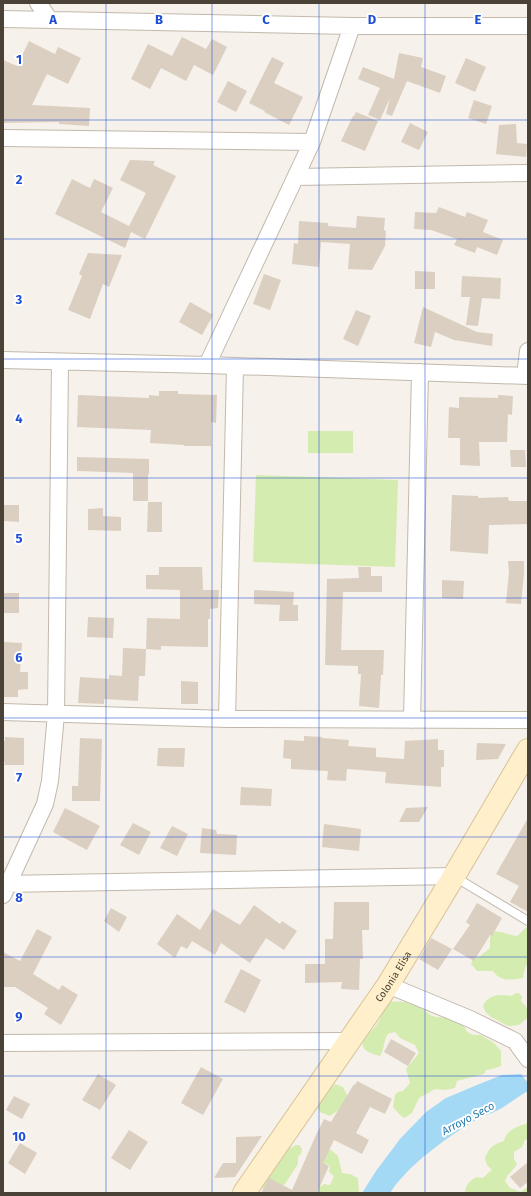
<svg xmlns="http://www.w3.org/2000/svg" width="531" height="1196" font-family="'Fira Sans',sans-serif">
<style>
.green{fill:#d5ecb1}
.water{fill:#a3d9f5}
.building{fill:#dbcfc1}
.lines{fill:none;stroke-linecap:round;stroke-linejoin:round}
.lane-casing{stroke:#c2b9ab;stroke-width:10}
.street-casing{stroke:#c2b9ab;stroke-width:18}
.secondary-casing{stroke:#d8c397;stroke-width:24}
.lane{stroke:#fff;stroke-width:8}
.street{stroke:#fff;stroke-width:16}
.secondary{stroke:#ffefcb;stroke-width:22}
.grid{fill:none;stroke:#1d4ed8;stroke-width:1;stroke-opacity:0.55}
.labels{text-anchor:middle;stroke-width:4;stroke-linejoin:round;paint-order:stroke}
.street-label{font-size:10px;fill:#4a4237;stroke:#fff}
.water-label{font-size:11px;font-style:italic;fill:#267cae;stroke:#fff}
.grid-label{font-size:13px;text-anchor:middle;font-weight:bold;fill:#1d4ed8;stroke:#fff;stroke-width:4;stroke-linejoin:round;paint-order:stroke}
</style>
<rect width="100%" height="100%" fill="#f6f1ea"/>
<!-- green -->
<path class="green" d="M308 431H353V453H308Z
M256 475 398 480 395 567 253 562Z
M528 926V963L525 968 523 978C512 980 500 982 493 971H477L471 964 473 958 479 957 490 948V938L491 932C500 930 508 935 517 936Z
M516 993H519L522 997 521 1001 528 1009V1017L519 1025 508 1026 491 1017 486 1013 483 1006C488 994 501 994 512 996Z
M387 1001 405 1002 422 1008 430 1015 436 1017 449 1018 462 1022 467 1032 473 1035H481L494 1043 501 1051V1066L492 1069 486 1070 484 1074 457 1081 455 1088 445 1090 435 1089 419 1098 412 1113 404 1118 399 1114 393 1107 395 1095 398 1092 403 1091 410 1083 406 1069 419 1053 415 1045 400 1038 395 1032 388 1034C383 1041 385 1049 380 1056 346 1047 371 1036 379 1021 382 1017 380 1020 380 1015 381 1009 383 1006 387 1001Z
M335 1084 343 1087 348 1097 346 1105 330 1116 320 1112 318 1108 325 1092 331 1088Z
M528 1123V1139L525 1140 522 1147 514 1152V1159L517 1164C513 1171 508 1173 505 1181L510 1188 521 1192 527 1187 528 1178V1193H465C465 1185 470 1180 477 1177L483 1178 488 1173 492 1170 487 1165 485 1158C490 1147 492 1145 504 1141 507 1129 517 1127 528 1123Z
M296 1145H299L302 1149 301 1154 298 1157V1164L285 1184 282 1187 267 1190 262 1188 258 1184 284 1147 290 1148Z
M322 1149 331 1150 338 1156 342 1173 350 1174 358 1178 359 1193H303L308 1185 320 1187 324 1184 330 1185 334 1176 329 1172 330 1166 327 1164 323 1165 318 1163Z"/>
<!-- water -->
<path class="water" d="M521 1074 528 1083V1091C519 1096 511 1102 502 1108 493 1113 483 1116 474 1121 445 1139 409 1164 390 1193H362L376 1171 400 1139 426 1112 446 1098 477 1085 502 1075Z"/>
<!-- building -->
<path class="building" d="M182 37 206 49 212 39 227 47 213 75 194 65 186 81 161 68 150 89 131 79 148 44 172 56Z
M29 41 55 54 58 47 81 58 68 84 47 74 32 105 90 108 89 126 59 124V122L3 123V60L17 66Z
M399 53 423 58 421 67 446 76 440 93 407 81 392 116 386 114 390 98 380 120 368 115 380 88 358 79 363 67 394 79Z
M272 57 284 63 274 83 303 97 289 125 264 112 265 111 249 103Z
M466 58 486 67 475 92 455 83Z
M228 81 247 91 236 112 217 102Z
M474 100 492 106 486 124 468 118Z
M356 112 378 121 365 151 341 141 353 116H354Z
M410 123 428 132 419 150 401 142Z
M516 124 517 143 527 144 526 157 496 154 499 125Z
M130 160 155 161 153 165 176 176 145 239 131 232 125 248 55 214 72 179 90 188 94 179 113 188 101 212 129 226 146 193 120 180Z
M439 207 465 217 467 212 488 220 483 232 503 240 497 255 477 247 475 253 454 245 457 239 431 230 414 229 415 212 436 213Z
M357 216 385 218 384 230 386 231 385 246 372 270 348 269 350 244 321 242 319 267 292 264 294 243 298 244 299 221 328 223V226L356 228Z
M88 253 122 255 109 287 103 284 90 319 68 310 82 276 79 274Z
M415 271 435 272V289H415Z
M264 274 281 280 270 310 253 304Z
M462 276 501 278 500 299 482 298 478 326 466 325 470 297H461Z
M190 302 213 315 202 335 179 322Z
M423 307 477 332 493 334 492 346 454 340 435 332 431 347 414 343Z
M356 310 371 316 358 346 343 339Z
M159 391H178V394L217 395 216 423 211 422V446H184V445L150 443 151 430 77 427 78 395 149 398V395L159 396Z
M498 395 513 396 512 415 508 414 507 442H479L480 466 460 465V438H448L449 407 459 408V397L498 398Z
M510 450H525L526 467H511Z
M77 457 149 459V474H148V501H133V473L77 471Z
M452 495 478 496V498L508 497 509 501H528V524L489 525 488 554 450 551Z
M148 502H162V532H147Z
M3 505H19V522L3 521Z
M103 508V516L121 517V531L88 530V509Z
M508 561H524V574L521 604 506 603 509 572Z
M159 567H202L203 590H219L218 608 210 609V619H208V647L161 646V650L146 649 147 618 180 619V590L146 589V575H159Z
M358 567H371V576H382V592H343L341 650H384L383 675H381L379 708 359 706 361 674H358V666L325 665 327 579 359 578Z
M442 580 464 581 463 599 442 598Z
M254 590 294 592 293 605H298V621H279L280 605 254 604Z
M3 593H19V613H3Z
M88 617 114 618 113 638 87 637Z
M3 642 22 643 20 672H28V689L18 690V697H3Z
M123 648 146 649 145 676H139L138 701 104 699V704L78 703 80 677 109 679V675L122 676Z
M181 681 198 682V704H181Z
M304 736 322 737V738L349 740 348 746 376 748V757L404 759 405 741 438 739V750H444V767H441V787L385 783 386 772 347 769 346 781 327 780 328 771 291 769V759L283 758 284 740 304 741Z
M5 737 24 738V765H4L5 762H3V741H5Z
M80 738 102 739 100 801H72V786H78Z
M477 743 506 744 498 759 476 760Z
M158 748H185L184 767 157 766Z
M241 787 272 789 271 806 240 805Z
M428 807 419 822H399L406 808Z
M65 808 100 826 87 850 53 832Z
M528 818V912L510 902 519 886 496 874Z
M133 823 151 832 139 855 120 845Z
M324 824 361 829 359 851 322 847Z
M172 826 188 834 177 856 160 848Z
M202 828 216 830 217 834 237 835 236 855 200 853Z
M334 902H369V930H362L363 959H360L359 990 341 989 342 982 305 983V964H325V939H333Z
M477 903 502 918 492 936 490 935 474 961 453 949 470 925 466 922Z
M254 905 280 924 282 921 297 931 284 950 266 938 250 963 221 943 215 955 192 941 187 949 181 946 175 958 157 944 177 914 200 930 213 909 240 925Z
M111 908 127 917 119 932 104 921Z
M37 929 52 937 33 974 59 990 62 985 78 995 61 1025 44 1014 48 1008 15 987H3V952L20 961Z
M431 938 452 949 438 970 419 959Z
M241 969 261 980 245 1013 224 1002Z
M391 1039 416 1053 408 1066 384 1052Z
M201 1067 223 1079 203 1115 181 1103Z
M98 1074 116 1085 100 1110 82 1100Z
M357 1081 392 1099 385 1114 370 1107 356 1133 369 1140 362 1154 334 1140 323 1163 329 1166 317 1193H261L269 1178 292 1190 316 1135 324 1119 331 1122 354 1084 355 1085Z
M14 1096 30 1104 22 1119 6 1110Z
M129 1130 148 1142 130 1170 111 1158Z
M262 1136 235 1177 214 1178 223 1163H236V1137Z
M20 1143 37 1153 25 1174 8 1163Z
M528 1162V1182L520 1188 510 1177Z"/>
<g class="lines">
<!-- lane casing -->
<g class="lane-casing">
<path id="lane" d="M455 877 528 921"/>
</g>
<!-- street casing -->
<g class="street-casing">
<path id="street" d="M38 3 50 20
M3 19 352 26H528
M3 138 312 142
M296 177 528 173
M3 360 207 365 528 376
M207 365 312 142 352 26
M525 376 528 351
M3 712 227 719 528 720
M227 719 235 367
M412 720 420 372
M3 884 454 876
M3 895 45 804 50 781 56 714 60 362
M388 985 470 1019 515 1041 528 1059
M3 1043 349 1041"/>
</g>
<!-- secondary casing -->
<g class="secondary-casing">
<g id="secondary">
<path id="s1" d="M244 1193 388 985 454 876 528 750"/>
</g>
</g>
<!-- lane -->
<use href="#lane" class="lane"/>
<!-- street -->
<use href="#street" class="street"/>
<!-- secondary -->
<use href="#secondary" class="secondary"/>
</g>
<!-- grid -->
<path class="grid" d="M106 3V1193M212 3V1193M319 3V1193M425 3V1193M3 120H528M3 239H528M3 359H528M3 478H528M3 598H528M3 718H528M3 837H528M3 957H528M3 1076H528"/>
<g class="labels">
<!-- street labels -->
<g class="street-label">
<text dy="4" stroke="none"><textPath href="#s1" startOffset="263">Colonia Elisa</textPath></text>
</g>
<!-- water labels -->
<g class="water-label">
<text transform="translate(468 1118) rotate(-28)" y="4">Arroyo Seco</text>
</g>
</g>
<g class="grid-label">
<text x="53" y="24">A</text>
<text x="159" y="24">B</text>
<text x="266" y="24">C</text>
<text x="372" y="24">D</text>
<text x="478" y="24">E</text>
<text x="19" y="64">1</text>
<text x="19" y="184">2</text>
<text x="19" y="304">3</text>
<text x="19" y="423">4</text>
<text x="19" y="543">5</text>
<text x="19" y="662">6</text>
<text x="19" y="782">7</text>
<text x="19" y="902">8</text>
<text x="19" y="1021">9</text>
<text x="19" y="1141">10</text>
</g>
<!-- border -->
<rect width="531" height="1196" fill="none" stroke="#4a4237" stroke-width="8"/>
</svg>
